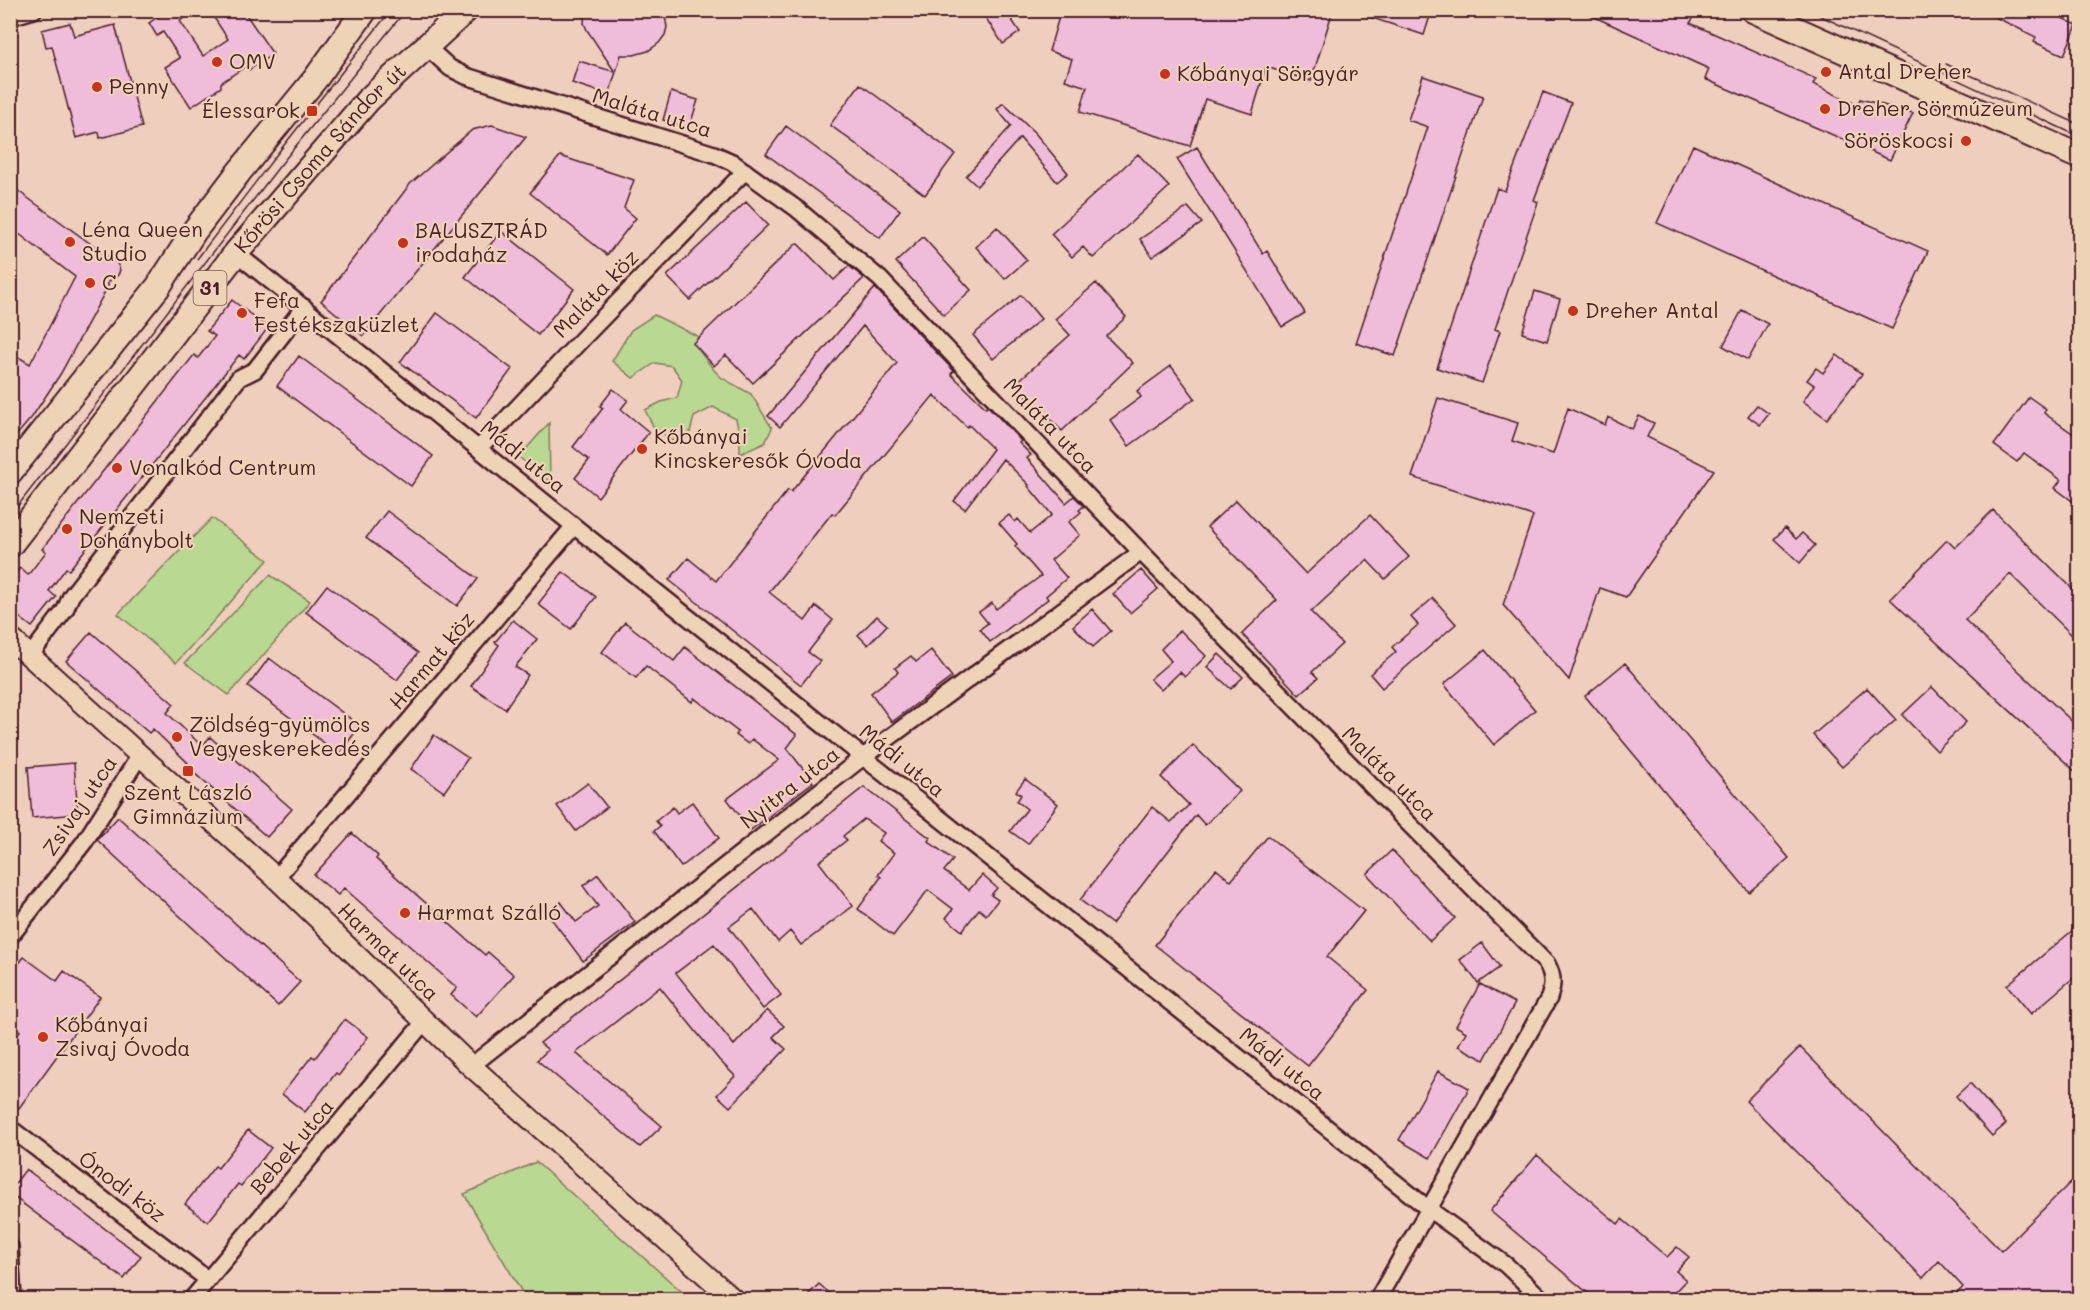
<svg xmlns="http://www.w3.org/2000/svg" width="2090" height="1310" font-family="Mali,sans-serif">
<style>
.green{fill:#b9d891;stroke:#827c5e;stroke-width:1.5}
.building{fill:#efbcd9;stroke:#4a1f2b;stroke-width:1.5}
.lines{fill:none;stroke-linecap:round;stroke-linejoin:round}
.minor-casing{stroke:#4a1f2b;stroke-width:20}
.tertiary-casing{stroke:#4a1f2b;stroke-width:24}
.primary-casing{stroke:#4a1f2b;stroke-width:28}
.minor{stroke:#efd3b6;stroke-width:15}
.tertiary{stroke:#efd3b6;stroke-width:20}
.primary{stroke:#efd3b6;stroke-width:24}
.tram{stroke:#4a1f2b;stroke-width:1.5}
.poi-dot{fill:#c8321e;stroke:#efd3b6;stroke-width:2}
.labels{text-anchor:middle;stroke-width:4.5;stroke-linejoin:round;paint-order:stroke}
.shield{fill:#efd3b6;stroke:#7c5555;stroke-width:1.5}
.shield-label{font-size:20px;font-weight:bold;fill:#4a1f2b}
.poi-label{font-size:21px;fill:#4a1f2b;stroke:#efd3b6;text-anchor:start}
.street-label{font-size:21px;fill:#4a1f2b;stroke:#efd3b6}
</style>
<rect width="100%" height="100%" fill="#efcebd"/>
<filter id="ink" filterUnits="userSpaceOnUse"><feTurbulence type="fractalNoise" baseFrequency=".0167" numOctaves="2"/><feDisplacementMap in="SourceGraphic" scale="12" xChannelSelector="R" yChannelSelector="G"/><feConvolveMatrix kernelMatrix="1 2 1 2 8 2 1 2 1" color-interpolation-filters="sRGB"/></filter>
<g filter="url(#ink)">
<!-- green -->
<path class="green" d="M654 315 697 336 700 352 714 370 722 378 751 394 772 428 765 443 740 454V436L736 419 713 407 694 417 689 436 672 441 653 426 645 410 661 402 677 398 682 380 672 366 655 363 633 378 612 361 631 330Z
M549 423 550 483 519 457Z
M212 518 268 560 176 663 118 614Z
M270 575 310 601 229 695 185 663Z
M536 1162 690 1299H526L464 1194Z"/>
<!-- building -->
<path class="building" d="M168 10H196L180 21 203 56 228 39 209 10H243L273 54 249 70 246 66 221 83V87L191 107 165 67 180 58 163 32 157 36 149 23Z
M585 10H661L665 16 667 27 665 35 659 43 648 51 634 55H621L609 95 572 83 579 61 615 72 587 30 584 23Z
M995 10H1005L1020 32 1003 44 985 17Z
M1061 10H1333L1311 81 1266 67 1252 114 1205 99 1190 146 1080 112 1087 87 1065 80 1072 59 1049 51Z
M1357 10H1432L1424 35 1357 13Z
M1579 10H1675L1693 19 1690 23 1816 79 1813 84 1858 105 1860 99 1913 113 1890 160 1705 79 1709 69Z
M1981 10H2045L2077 25 2064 55 2034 42 2036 37Z
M70 23 74 36 115 25 142 127 100 138 99 132 76 138 52 46 46 47 42 30Z
M1423 76 1483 96 1395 356 1356 343 1428 127 1408 120Z
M860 84 955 154 925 195 830 125Z
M671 92 698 100 689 128 663 120Z
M1543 92 1571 103 1534 200 1538 202 1495 329 1500 331 1482 383 1437 368 1497 188 1505 191Z
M1003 103 1035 133 1068 173 1057 182 1020 138 977 186 966 176 1011 126 997 109Z
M492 125 526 137 363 336 321 301 410 184 472 130Z
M786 126 900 210 880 238 766 154Z
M1693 145 1928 251 1892 329 1657 223Z
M1197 147 1263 254 1267 251 1305 313 1282 327 1177 159Z
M1138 154 1169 187 1093 258 1083 247 1072 257 1051 234Z
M560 156 634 180 624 208 636 218 607 255 530 193Z
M10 185 117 263 120 270 118 275 108 282V286L61 373 32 417 10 443V352L30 364 75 277 10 227Z
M746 202 768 225 690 300 667 276Z
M1188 207 1202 223 1152 257 1140 239Z
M997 227 1027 260 1005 279 976 247Z
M501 231 574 289 538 335 465 277Z
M923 237 971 290 944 315 896 262Z
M797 243 834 280 849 266 864 278 753 383 726 355 714 366 693 343Z
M1096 283 1126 317 1106 336 1133 363 1062 431 1015 384 1070 335 1055 319Z
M875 288 954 371 951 374 986 408 988 406 1021 441 1019 443 1031 455 1027 458 1066 503 1074 496 1084 506 1079 510 1081 512 1069 522 1080 535 1051 560 1067 578 1046 596 1048 599 990 642 980 629 988 623 979 612 992 603 996 609 1041 576 1015 546 1017 544 999 523 1009 515 1015 522 1018 519 1030 533 1052 515 1028 486 1029 485 1003 459 965 509 954 501 993 449 969 425 967 427 934 395 835 515 832 513 769 592 805 621 816 606 833 620 808 652 820 661 801 685 669 580 688 558 716 581 788 490 791 492 897 363 863 326 780 427 768 416Z
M1535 291 1560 299 1547 341 1522 333Z
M1021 295 1041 319 993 359 973 335Z
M232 300 268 328 244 359 239 355 69 570 66 568 49 591 56 597 32 627 10 610V580L20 568 28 575 46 552 42 549 194 355 198 358 215 336 207 331Z
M1742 310 1768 324 1748 360 1723 346Z
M437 313 512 369 476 418 400 362Z
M1837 355 1862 374 1827 419 1803 401 1814 385 1807 380 1816 368 1823 373Z
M299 356 433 456 411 486 277 386Z
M1171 366 1195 398 1129 446 1110 420 1141 397 1137 391Z
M613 389 628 400 621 409 649 432 598 497 575 478 589 460 573 447 603 408 600 406Z
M2029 397 2046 409 2044 413 2079 438V506L2055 488 2061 480 2024 453 2017 462 1994 445Z
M1438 398 1518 423 1512 441 1553 454 1568 408 1605 425 1608 417 1632 429 1639 416 1654 423 1647 437 1714 470 1626 597 1600 588 1569 680 1503 605 1533 516 1412 477Z
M1757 405 1769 414 1760 425 1748 416Z
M1236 500 1306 574 1370 515 1409 557 1385 579 1367 560 1311 612 1342 644 1312 672 1318 678 1299 695 1242 634 1277 600 1207 527Z
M1993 510 2079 595V642L2010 574 1965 620 2079 728V775L1890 599 1947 540 1955 548Z
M387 511 478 579 457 606 366 538Z
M1785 528 1796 539 1802 533 1815 545 1800 563 1774 539Z
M1141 570 1158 589 1130 613 1113 594Z
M563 572 596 597 571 629 538 604Z
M327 585 418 653 397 680 306 612Z
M1433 598 1456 624 1382 688 1370 674 1396 652 1392 647 1418 625 1411 617Z
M1092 609 1111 631 1093 647 1073 626Z
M877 616 887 625 868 645 858 635Z
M513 620 537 639 515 667 528 675 505 709 471 686 499 645 495 642Z
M625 622 674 661 685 647 797 735 787 748 813 782 751 830 727 799 779 760 752 739 748 744 736 735 738 732 694 698 692 702 646 666 636 678 602 652Z
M1180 630 1206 656 1185 677 1180 672 1161 690 1150 679 1171 661 1161 649Z
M91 632 174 704 167 713 202 746 210 737 292 809 267 837 185 765 188 763 153 729 149 733 66 661Z
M931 650 952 677 892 722 871 693 898 672 895 668 911 656 916 662Z
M1485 650 1535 710 1494 745 1444 684Z
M1219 654 1243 677 1231 689 1207 667Z
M269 658 360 726 339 754 248 686Z
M1625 663 1789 858 1749 892 1585 696Z
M1932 687 1966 722 1937 751 1902 715Z
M1867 688 1896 720 1842 767 1813 735Z
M434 735 468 758 444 792 411 769Z
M1193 745 1240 791 1205 825 1196 815 1112 924 1080 900 1152 807 1171 822 1189 805 1161 777Z
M74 763 78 814 32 818 28 767Z
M1025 779 1058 804 1028 844 1010 831 1027 809 1017 801 1021 795 1016 791Z
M588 783 607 807 576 831 557 806Z
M864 787 930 838 928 841 953 860 944 871 969 890 982 875 997 888 991 895 998 900 986 915 979 909 962 931 946 918 953 909 928 890 893 936 858 909 881 877 878 875 894 853 878 841 884 833 864 819 843 836 847 840 819 862 853 906 801 945 790 931 778 942 753 909 729 927 781 995 763 1009 714 944 676 973 734 1045 767 1010 784 1026 773 1037 786 1049 730 1107 717 1095 735 1076 719 1060 660 987 576 1053 662 1126 640 1147 537 1060 548 1050 540 1043Z
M692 802 719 838 681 867 654 831 660 826 656 821 673 807 677 813Z
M118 817 300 982 278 1006 97 840Z
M352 833 378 856 376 859 485 955 488 952 514 975 476 1017 451 995 457 988 344 888 338 895 314 875Z
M1268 836 1364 911 1327 957 1368 990 1308 1066 1155 945 1216 869 1231 881Z
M1392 850 1455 918 1430 941 1367 874Z
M598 874 635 922 583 961 547 913 561 902 576 922 598 906 583 886Z
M2079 925V973L2031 1014 2007 985Z
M1482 943 1500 967 1478 983 1460 960Z
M24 957 57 981 64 971 100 997 19 1108 10 1102V1044L20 1031 10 1023V975Z
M1480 984 1515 1003 1484 1060 1458 1046 1466 1032 1456 1026Z
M345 1019 368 1037 339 1075 336 1073 305 1112 282 1094 312 1056 315 1058Z
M1800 1047 2001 1251 2079 1174V1299H1952L1963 1287 1939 1261 1923 1278 1746 1101Z
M1438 1071 1469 1088 1430 1158 1399 1140Z
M1970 1083 2006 1124 1992 1136 1956 1096Z
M248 1130 271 1148 241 1186 238 1184 208 1222 185 1204 215 1166 218 1168Z
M1537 1155 1618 1224 1622 1219 1667 1257 1677 1247 1689 1257 1676 1271 1686 1280 1668 1299H1595L1490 1211Z
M26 1169 141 1256 124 1279 10 1194V1190Z
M819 1284 836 1299H804Z"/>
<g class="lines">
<!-- minor casing -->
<g class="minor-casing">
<path id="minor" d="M10 17 34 10
M426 46 450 68 466 76 714 154 732 162 797 209 880 279 1141 552 1547 964C1554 977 1553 985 1549 998L1377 1300
M236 253 574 526 1430 1210 1506 1265 1543 1300
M479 448 584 337 745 171
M30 656 65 610 71 596 239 378 255 370 304 307
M276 878 574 526
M10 937 85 841 140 755
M471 1066 863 757 1141 552
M10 1128 207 1279
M10 1247 13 1300
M191 1300 425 1021"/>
</g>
<!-- tertiary casing -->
<g class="tertiary-casing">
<path id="tertiary" d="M10 638 276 878 471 1066 734 1300"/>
</g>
<!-- primary casing -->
<g class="primary-casing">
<g id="primary">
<path d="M1753 10 2080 157"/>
<path d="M10 472 158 287 195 230 239 172 316 78 365 10"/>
<path id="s1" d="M10 545 236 253 368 100 466 10"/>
</g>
</g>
<!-- minor -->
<use href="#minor" class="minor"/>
<!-- tertiary -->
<use href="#tertiary" class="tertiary"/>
<!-- primary -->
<use href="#primary" class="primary"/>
<!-- tram -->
<path class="tram" d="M1808 10 2080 137
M1946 64 2080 125
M197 259 277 154 391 10
M10 516 278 168 406 10"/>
</g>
</g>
<!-- markers -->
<g class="poi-dot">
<circle cx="217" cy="62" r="6"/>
<circle cx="1826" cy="72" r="6"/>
<circle cx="1165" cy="74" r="6"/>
<circle cx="97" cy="87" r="6"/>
<circle cx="1825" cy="109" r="6"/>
<rect x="306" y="105" width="12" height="12" rx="3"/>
<circle cx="1966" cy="141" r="6"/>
<circle cx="70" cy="242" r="6"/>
<circle cx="403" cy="243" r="6"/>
<circle cx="90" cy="283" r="6"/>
<circle cx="1573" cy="311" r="6"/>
<circle cx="242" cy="313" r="6"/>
<circle cx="642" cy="449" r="6"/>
<circle cx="117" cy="468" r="6"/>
<circle cx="67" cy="529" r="6"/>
<circle cx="177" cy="737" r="6"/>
<rect x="182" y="765" width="12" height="12" rx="3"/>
<circle cx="405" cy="913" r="6"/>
<circle cx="43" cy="1037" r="6"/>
</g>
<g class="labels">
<!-- shield labels -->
<rect class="shield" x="193.5" y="271" width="33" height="34" rx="4.5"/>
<g class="shield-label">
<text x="210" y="295">31</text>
</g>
<!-- poi labels -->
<g class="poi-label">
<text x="229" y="69">OMV</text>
<text x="1838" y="79">Antal Dreher</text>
<text x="1177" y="81">Kőbányai Sörgyár</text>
<text x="109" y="94">Penny</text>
<text x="1837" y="116">Dreher Sörmúzeum</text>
<text x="300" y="118" text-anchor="end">Élessarok</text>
<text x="1954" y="148" text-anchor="end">Söröskocsi</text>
<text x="82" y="237">Léna Queen<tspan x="82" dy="24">Studio</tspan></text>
<text x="415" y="238">BALUSZTRÁD<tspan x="415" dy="24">irodaház</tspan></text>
<text x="102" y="290">C</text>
<text x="254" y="308">Fefa<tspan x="254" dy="24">Festékszaküzlet</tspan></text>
<text x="1585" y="318">Dreher Antal</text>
<text x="654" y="444">Kőbányai<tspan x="654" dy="24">Kincskeresők Óvoda</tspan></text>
<text x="129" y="475">Vonalkód Centrum</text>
<text x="79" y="524">Nemzeti<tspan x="79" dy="24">Dohánybolt</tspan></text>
<text x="189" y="732">Zöldség-gyümölcs<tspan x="189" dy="24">Vegyeskerekedés</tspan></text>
<text x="188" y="800" text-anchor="middle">Szent László<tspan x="188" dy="24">Gimnázium</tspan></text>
<text x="417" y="920">Harmat Szálló</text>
<text x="55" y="1032">Kőbányai<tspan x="55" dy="24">Zsivaj Óvoda</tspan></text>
</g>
<!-- street labels -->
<g class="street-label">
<text transform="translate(652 113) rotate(17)" y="7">Maláta utca</text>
<text dy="7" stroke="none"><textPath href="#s1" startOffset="496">Kőrösi Csoma Sándor út</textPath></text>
<text transform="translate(596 294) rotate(-46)" y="7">Maláta köz</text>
<text transform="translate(1050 426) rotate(46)" y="7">Maláta utca</text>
<text transform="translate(523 457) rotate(39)" y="7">Mádi utca</text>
<text transform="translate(432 661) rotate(-50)" y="7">Harmat köz</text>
<text transform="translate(902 761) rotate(39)" y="7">Mádi utca</text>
<text transform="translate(1389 774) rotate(45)" y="7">Maláta utca</text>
<text transform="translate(790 788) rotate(-38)" y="7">Nyitra utca</text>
<text transform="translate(80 806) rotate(-56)" y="7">Zsivaj utca</text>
<text transform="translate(388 952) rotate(44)" y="7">Harmat utca</text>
<text transform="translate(1282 1064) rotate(39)" y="7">Mádi utca</text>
<text transform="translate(292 1147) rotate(-50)" y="7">Bebek utca</text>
<text transform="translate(122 1187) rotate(37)" y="7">Ónodi köz</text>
</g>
</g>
<!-- margin -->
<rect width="2090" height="1310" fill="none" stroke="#efd3b6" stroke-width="36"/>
<rect x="18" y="18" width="2054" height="1274" fill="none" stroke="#4a1f2b" stroke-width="2" filter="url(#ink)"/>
</svg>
